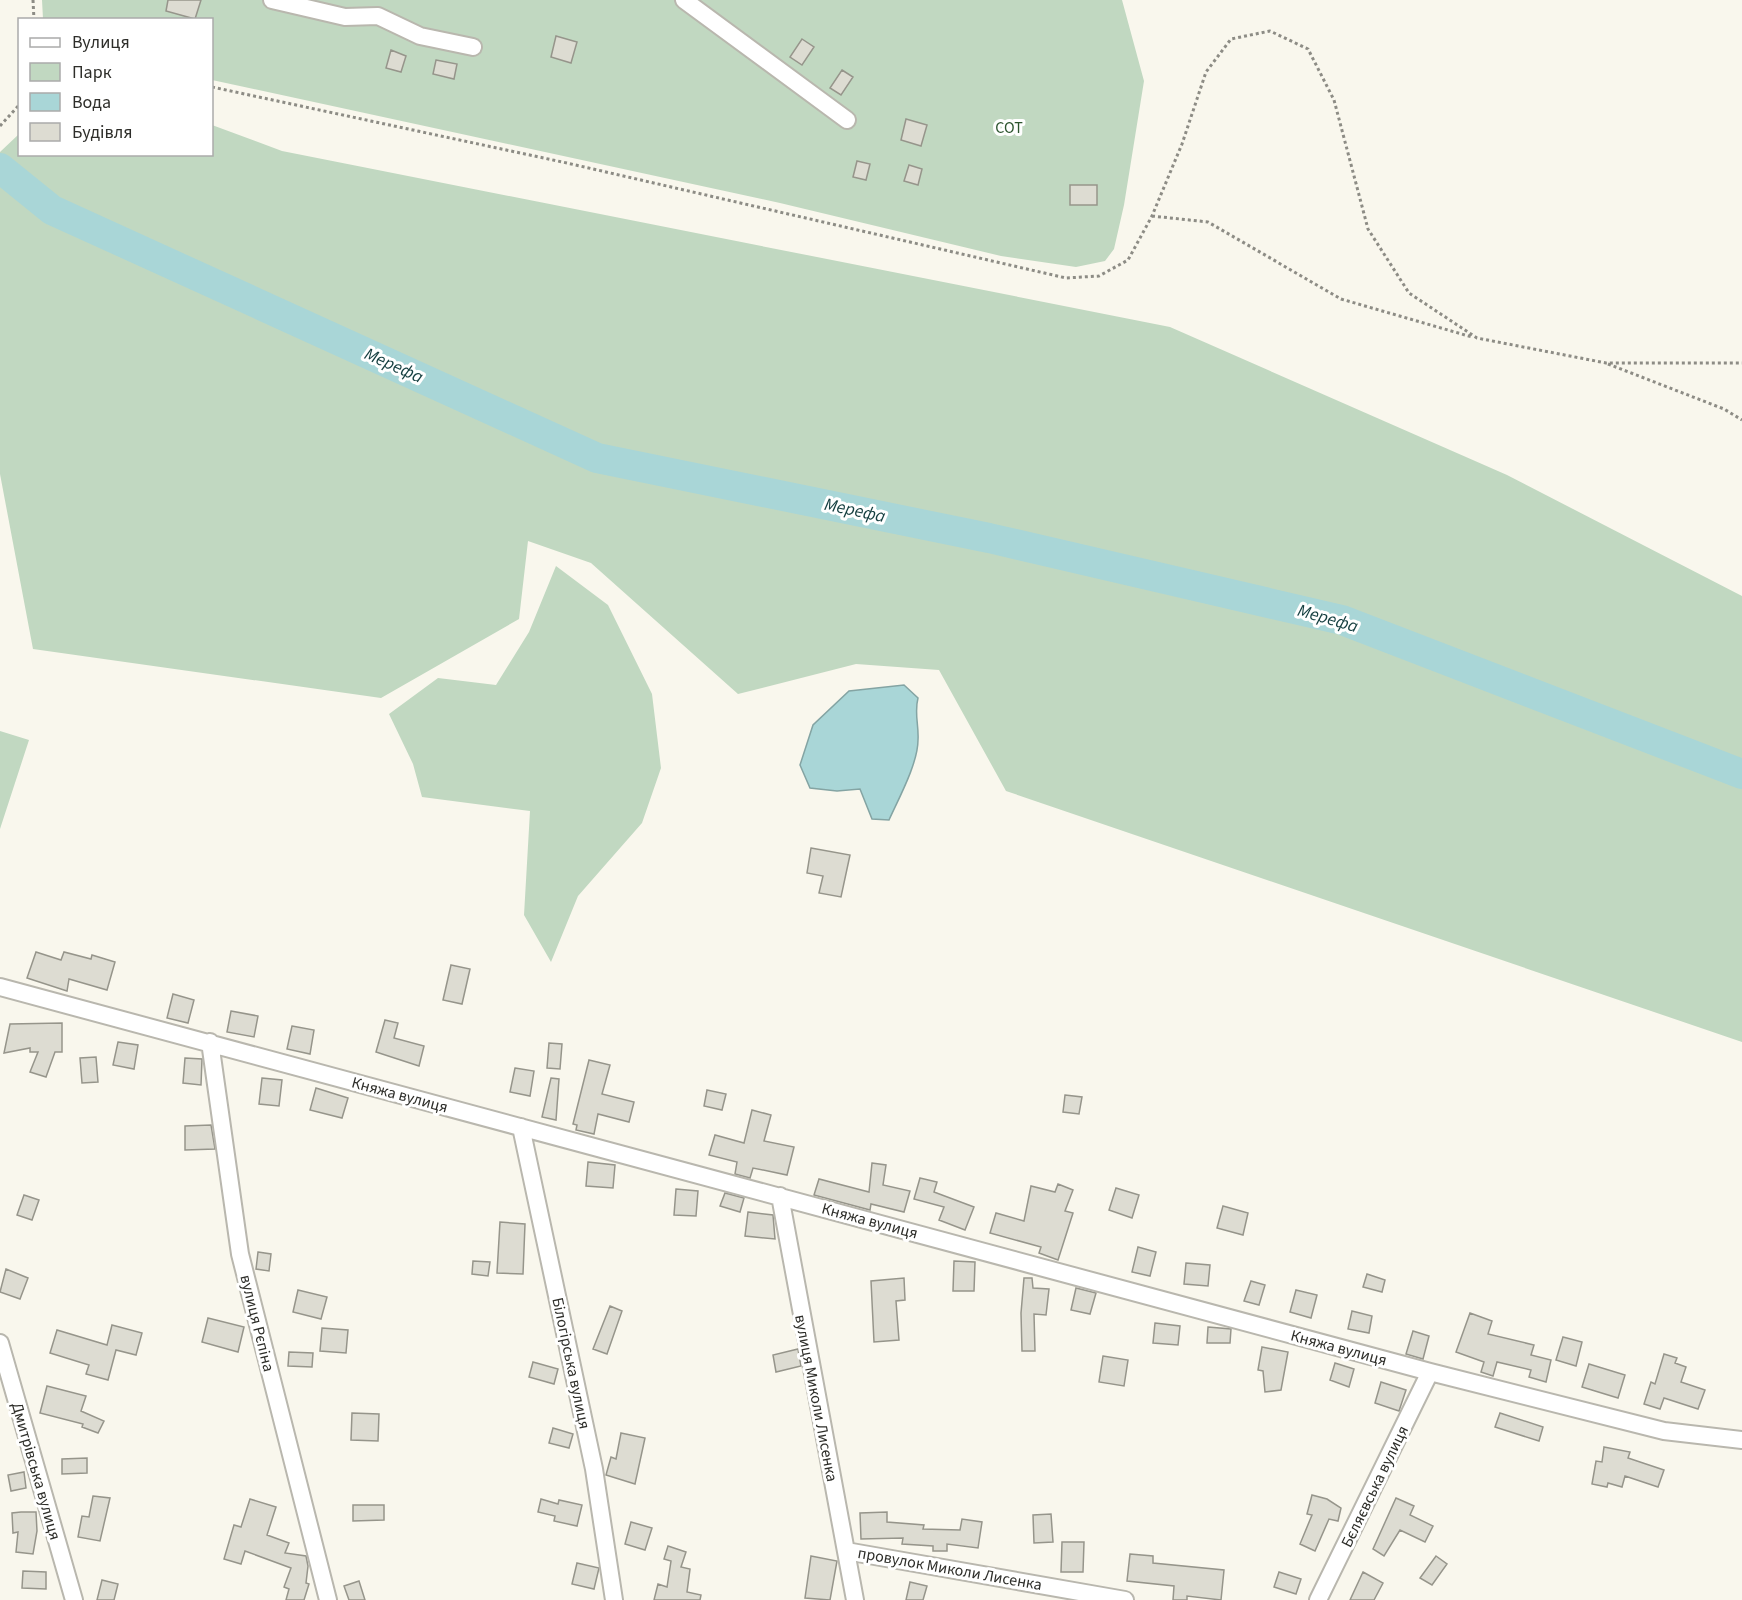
<svg xmlns="http://www.w3.org/2000/svg" width="1742" height="1600" font-family="'Source Sans 3',sans-serif">
<style>
.green{fill:#c1d8c1}
.water{fill:#a9d6d7;stroke:#84a4a3;stroke-width:1.5}
.lines{fill:none;stroke-linecap:round;stroke-linejoin:round}
.river{stroke:#a9d6d7;stroke-width:30}
.building{fill:#dddcd2;stroke:#96958b;stroke-width:1.5}
.minor-casing{stroke:#b9b7ae;stroke-width:20}
.path{stroke:#8d8c85;stroke-width:3;stroke-dasharray:3 3;stroke-linecap:butt}
.minor{stroke:#fff;stroke-width:16}
.labels{text-anchor:middle;stroke-width:6;stroke-linejoin:round;paint-order:stroke}
.park-label{font-size:16px;fill:#2c542e;stroke:#fff}
.street-label{font-size:16px;fill:#2e2e2a;stroke:#fff}
.water-label{font-size:18px;font-style:italic;fill:#143e3f;stroke:#fff}
</style>
<rect width="100%" height="100%" fill="#f9f7ed"/>
<!-- green -->
<path class="green" d="M42 0H1122L1144 81 1124 205 1114 249 1105 261 1076 267 1001 256 780 203 212 80V20L43 19Z
M212 125 282 151 1170 327 1507 475 1742 596V1042L1006 791 939 670 856 664 738 694 591 563 528 541 519 619 381 698 33 649 0 474V152L19 134 20 154H212Z
M556 566 608 605 652 694 661 768 642 823 578 896 551 962 524 915 530 811 422 797 413 764 389 714 438 678 496 685 529 632Z
M0 731 29 740 0 829Z"/>
<!-- water -->
<path class="water" d="M904 685 918 698C914 713 919 725 918 740 918 763 899 798 889 820L872 819 860 789 837 791 810 788 800 765 813 725 849 691Z"/>
<g class="lines">
<!-- river -->
<path class="river" d="M0 168 52 210 597 458 989 538 1342 620 1742 774"/>
</g>
<!-- building -->
<path class="building" d="M168 0H201L195 19 166 11Z
M556 36 577 42 571 63 551 57Z
M802 39 814 47 802 65 790 57Z
M391 50 406 56 401 72 386 68Z
M436 60 457 64 454 79 433 74Z
M842 70 853 77 841 95 830 88Z
M906 119 927 125 921 146 901 140Z
M857 161 870 164 866 180 853 177Z
M909 165 922 169 918 185 904 181Z
M1070 185H1097V205H1070Z
M811 848 850 855 841 897 819 893 823 876 807 873Z
M36 952 61 960 64 952 91 959 92 955 115 962 107 990 69 979 67 991 27 978Z
M451 965 470 969 462 1004 443 1000Z
M173 994 194 1000 188 1023 167 1018Z
M231 1011 258 1016 254 1037 227 1032Z
M385 1020 398 1023 394 1038 424 1046 419 1066 376 1052Z
M62 1023V1052H55L46 1077 30 1072 38 1052H30V1048L4 1053 10 1024Z
M292 1026 314 1030 310 1054 287 1049Z
M118 1042 138 1045 134 1069 113 1065Z
M549 1043 562 1044 560 1069 547 1068Z
M96 1057 98 1082 82 1083 80 1058Z
M185 1058 202 1059 201 1085 183 1083Z
M589 1060 610 1065 602 1094 634 1102 629 1122 598 1114 594 1134 576 1130 577 1125 573 1124Z
M515 1068 534 1071 530 1096 510 1092Z
M262 1078 282 1080 279 1106 259 1104Z
M551 1078 559 1079 556 1120 542 1117Z
M316 1088 348 1098 342 1118 310 1110Z
M707 1090 726 1094 722 1110 704 1106Z
M1065 1095 1082 1097 1079 1114 1063 1112Z
M752 1110 771 1115 764 1141 794 1147 787 1175 753 1168 750 1178 735 1174 737 1162 709 1155 715 1135 744 1143Z
M211 1125 215 1149 185 1150V1126Z
M588 1162 615 1165 613 1188 586 1186Z
M872 1163 886 1165 883 1185 910 1191 904 1212 871 1204 870 1210 814 1195 819 1179 869 1192Z
M920 1178 937 1182 934 1192 974 1207 965 1230 939 1220 944 1207 914 1199Z
M1058 1184 1073 1190 1065 1211 1073 1213 1058 1260 1039 1253 1041 1247 990 1233 996 1213 1024 1221 1031 1186 1055 1192Z
M1116 1188 1139 1195 1132 1218 1109 1210Z
M676 1189 698 1191 696 1216 674 1215Z
M725 1193 744 1198 740 1212 720 1206Z
M24 1195 39 1200 32 1220 17 1215Z
M1223 1206 1248 1213 1243 1235 1217 1228Z
M748 1212 773 1215 775 1239 745 1236Z
M500 1222 525 1224 523 1274 497 1273Z
M1138 1247 1156 1252 1150 1276 1132 1272Z
M258 1252 271 1254 269 1271 256 1269Z
M473 1261 490 1262 488 1276 472 1274Z
M954 1261 975 1262 974 1291H953Z
M1186 1263 1210 1265 1208 1286 1184 1284Z
M6 1269 28 1278 20 1299 0 1292Z
M1367 1274 1385 1280 1382 1292 1363 1287Z
M904 1278 905 1300 896 1301 899 1340 874 1342 871 1281Z
M1024 1278H1032L1033 1288 1049 1289 1046 1315 1034 1314 1035 1351H1022L1021 1313Z
M1251 1281 1265 1285 1259 1305 1244 1301Z
M1076 1288 1096 1293 1090 1314 1071 1310Z
M298 1290 327 1297 321 1319 293 1312Z
M1296 1290 1317 1295 1311 1318 1290 1312Z
M610 1306 622 1311 607 1354 593 1349Z
M1352 1311 1372 1316 1369 1333 1348 1329Z
M1470 1313 1492 1321 1488 1334 1534 1345 1531 1355 1551 1360 1546 1382 1529 1377 1531 1370 1497 1362 1493 1376 1481 1372 1484 1362 1456 1352Z
M208 1318 244 1327 238 1352 202 1342Z
M1155 1323 1180 1326 1178 1345 1153 1343Z
M112 1325 142 1333 136 1355 116 1350 108 1380 86 1374 89 1365 50 1353 57 1330 107 1345Z
M1208 1327 1231 1329 1230 1343H1207Z
M322 1328 348 1330 346 1353 320 1351Z
M1413 1331 1429 1336 1423 1359 1406 1354Z
M1563 1337 1582 1342 1576 1366 1556 1360Z
M1262 1347 1288 1352 1281 1390 1265 1392 1263 1371 1258 1370Z
M798 1349 801 1366 776 1372 773 1355Z
M289 1352 313 1353 312 1367 288 1366Z
M1664 1354 1677 1358 1675 1363 1686 1367 1681 1382 1705 1390 1698 1409 1664 1398 1660 1409 1644 1404 1651 1382 1655 1384Z
M1103 1356 1128 1360 1124 1386 1099 1382Z
M533 1362 558 1369 554 1384 529 1377Z
M1335 1363 1354 1369 1349 1387 1330 1380Z
M1589 1364 1625 1375 1618 1398 1582 1387Z
M1381 1382 1406 1390 1399 1411 1375 1403Z
M47 1386 86 1396 81 1411 104 1421 98 1433 82 1427 83 1424 40 1413Z
M352 1413 379 1414 378 1441 351 1440Z
M1500 1413 1543 1427 1539 1441 1495 1427Z
M553 1428 573 1434 569 1448 549 1443Z
M621 1433 645 1438 635 1484 606 1475 611 1457 616 1459Z
M1604 1447 1630 1452 1628 1458 1664 1470 1658 1487 1625 1476 1622 1487 1608 1483 1607 1487 1592 1484 1596 1461 1602 1462Z
M87 1458V1473L62 1474V1459Z
M24 1472 26 1488 11 1491 8 1475Z
M1312 1495 1327 1499 1341 1508 1338 1521 1329 1519 1315 1551 1300 1544 1312 1515 1307 1514Z
M93 1496 110 1498 100 1541 78 1537 82 1516 89 1517Z
M1396 1498 1414 1506 1410 1515 1433 1526 1425 1542 1400 1530 1384 1556 1373 1549Z
M250 1499 276 1507 267 1535 289 1543 285 1553 306 1556 308 1566 306 1583 309 1584 304 1600H286L289 1589 284 1587 291 1568 245 1551 241 1564 224 1559 234 1525 241 1527Z
M541 1499 558 1504 559 1500 582 1505 577 1526 554 1521 555 1516 538 1512Z
M353 1505H384V1520L353 1521Z
M21 1512H36L37 1531 33 1554 16 1552 18 1532 13 1533 12 1513Z
M887 1512V1522L924 1525 923 1529 960 1530 962 1519 982 1522 978 1548 947 1544V1551H933V1546L902 1544 903 1538 861 1539 860 1513Z
M1051 1514 1053 1542 1034 1543 1033 1515Z
M631 1522 652 1528 645 1550 625 1544Z
M1062 1542H1084L1083 1572H1061Z
M668 1546 686 1552 681 1567 690 1569 687 1592 701 1595 700 1600H654L658 1584 667 1587 671 1561 664 1559Z
M1130 1554 1153 1556V1563L1224 1570 1221 1600 1187 1596V1600H1173L1174 1586 1127 1581Z
M811 1556 837 1561 830 1600 805 1598Z
M1436 1556 1447 1564 1432 1585 1420 1578Z
M577 1563 599 1568 594 1589 572 1584Z
M23 1571 46 1572V1589L22 1588Z
M1279 1572 1301 1579 1296 1594 1274 1587Z
M1363 1572 1383 1583 1374 1600H1350Z
M102 1580 118 1584 114 1600H97Z
M359 1581 365 1600H349L344 1586Z
M910 1582 927 1586 923 1600H906Z"/>
<g class="lines">
<!-- minor casing -->
<g class="minor-casing">
<path id="minor" d="M272 0 345 17 378 16 420 36 473 47
M684 0 847 120
M0 987 1430 1372 1664 1431 1742 1440
M210 1042 240 1254 328 1600
M521 1127 594 1469 614 1600
M780 1196 855 1600
M0 1343 74 1600
M846 1551 1125 1600
M1318 1600 1430 1372"/>
</g>
<!-- path -->
<path class="path" d="M33 0 34 20
M212 87 567 163 1066 278 1099 276 1128 260 1152 216 1182 144 1206 72 1231 39 1270 31 1308 49 1334 100 1368 229 1409 293 1477 338 1606 363H1742
M0 126 20 104
M1152 216 1208 222 1341 299 1472 337
M1608 364 1724 409 1742 420"/>
<!-- minor -->
<use href="#minor" class="minor"/>
</g>
<g class="labels">
<!-- park labels -->
<g class="park-label">
<text x="1009" y="133">СОТ</text>
</g>
<!-- street labels -->
<g class="street-label">
<text transform="translate(400 1094) rotate(15)" y="6">Княжа вулиця</text>
<text transform="translate(870 1220) rotate(15)" y="6">Княжа вулиця</text>
<text transform="translate(258 1323) rotate(76)" y="6">вулиця Рєпіна</text>
<text transform="translate(1339 1347) rotate(15)" y="6">Княжа вулиця</text>
<text transform="translate(572 1363) rotate(78)" y="6">Білогірська вулиця</text>
<text transform="translate(817 1398) rotate(79)" y="6">вулиця Миколи Лисенка</text>
<text transform="translate(37 1471) rotate(74)" y="6">Дмитрівська вулиця</text>
<text transform="translate(1374 1486) rotate(-64)" y="6">Бєляєвська вулиця</text>
<text transform="translate(950 1568) rotate(10)" y="6">провулок Миколи Лисенка</text>
</g>
<!-- water labels -->
<g class="water-label">
<text transform="translate(394 365) rotate(24)" y="6">Мерефа</text>
<text transform="translate(855 510) rotate(12)" y="6">Мерефа</text>
<text transform="translate(1328 618) rotate(16)" y="6">Мерефа</text>
</g>
</g>
<!-- legend -->
<rect x="18" y="18" width="195" height="138" fill="#ffffff" stroke="#ababaa" stroke-width="1.5"/>
<rect x="30" y="38" width="30" height="9" fill="#ffffff" stroke="#ababaa" stroke-width="1.5"/>
<text x="72" y="48" font-size="18" fill="#2e2e2a">Вулиця</text>
<rect x="30" y="63" width="30" height="18" fill="#c1d8c1" stroke="#ababaa" stroke-width="1.5"/>
<text x="72" y="78" font-size="18" fill="#2e2e2a">Парк</text>
<rect x="30" y="93" width="30" height="18" fill="#a9d6d7" stroke="#ababaa" stroke-width="1.5"/>
<text x="72" y="108" font-size="18" fill="#2e2e2a">Вода</text>
<rect x="30" y="123" width="30" height="18" fill="#dddcd2" stroke="#ababaa" stroke-width="1.5"/>
<text x="72" y="138" font-size="18" fill="#2e2e2a">Будівля</text>
</svg>
